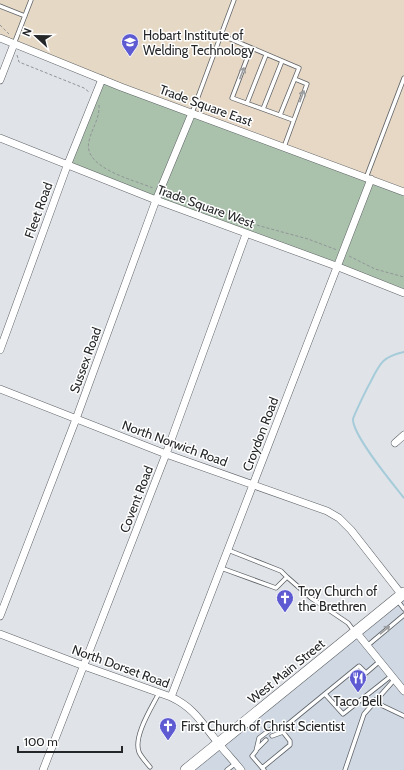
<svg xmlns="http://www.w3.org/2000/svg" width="404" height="770" font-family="Cabin,sans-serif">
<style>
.built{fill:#cfd8e3}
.industrial{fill:#e7d7c5}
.education{fill:#e5d8c4}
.green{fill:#aac2ac}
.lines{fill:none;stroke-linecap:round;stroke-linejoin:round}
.stream{stroke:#a6cbd9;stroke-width:2}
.lane-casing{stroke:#5e6266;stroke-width:5}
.street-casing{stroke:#5e6266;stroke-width:8}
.primary-casing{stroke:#5e6266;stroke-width:12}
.path{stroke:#919598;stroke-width:1;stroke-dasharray:3 2;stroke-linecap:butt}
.lane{stroke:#fff;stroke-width:3.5}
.street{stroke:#fff;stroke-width:7}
.primary{stroke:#fff;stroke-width:11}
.oneway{stroke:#9c9d9e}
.labels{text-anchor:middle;stroke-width:3;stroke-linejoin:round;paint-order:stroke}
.poi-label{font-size:13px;fill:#242628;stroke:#fff;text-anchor:start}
.street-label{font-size:13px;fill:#242628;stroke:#fff}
</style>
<rect width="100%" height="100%" fill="#e0e4e9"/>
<!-- built -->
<path class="built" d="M404 593V770H186Z"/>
<!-- industrial -->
<path class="industrial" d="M234 0H404V192L192 113Z"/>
<!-- education -->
<path class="education" d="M0 0H234L192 113 0 38Z"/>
<!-- green -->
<path class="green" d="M102 79 404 192V293L67 166Z"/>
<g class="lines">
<!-- stream -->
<path class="stream" d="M404 352C382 357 380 363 370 383 367 388 354 415 353 419 352 435 393 484 404 498"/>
<!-- lane casing -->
<g class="lane-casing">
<path id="lane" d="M0 6 25 16
M221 35 299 68 280 115
M14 44 31 0
M251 48 232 98 293 120
M247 103 266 55
M263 109 282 61
M192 113 234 0
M284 147 307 84 295 79
M366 178 404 78
M228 550 281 571 287 577
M221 568 276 588 287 577 311 598 348 623 354 631
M397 600 404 609
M367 646 404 615
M325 694 343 714 391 676
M375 700 381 705 404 716
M257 749 266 740
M150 767C147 763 141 757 139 752 133 736 152 707 159 693
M262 768 290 745V741L283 732 272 736
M227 770 236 763
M264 770 252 756 256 751 259 738 271 729 288 724 359 666 366 673 380 661
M345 770 364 714 395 679"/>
</g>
<!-- street casing -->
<g class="street-casing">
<path id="street" d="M0 38 121 87 404 192
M0 80 14 44
M0 138 156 200 336 266 404 293
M0 350 67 166 102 79
M0 389 166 454 327 511 339 518 351 530 402 595
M395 443 404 435
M0 616 76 419 156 200 192 113
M356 632 404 691
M0 634 84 666 171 697C195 708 203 725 219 744 226 753 234 761 241 770
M171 697 371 179
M43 770 166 454 246 234"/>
</g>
<!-- primary casing -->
<g class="primary-casing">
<path id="primary" d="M186 770 404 593"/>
</g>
<!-- path -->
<path class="path" d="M0 25 9 34
M17 55 19 62 84 88 89 92
M99 105C100 118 92 128 89 141 82 168 134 180 153 188
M167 194 260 226 308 239 337 250
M349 256 375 269 404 277"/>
<!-- lane -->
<use href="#lane" class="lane"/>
<!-- street -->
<use href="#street" class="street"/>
<!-- primary -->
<use href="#primary" class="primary"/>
</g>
<!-- one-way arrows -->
<defs><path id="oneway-shaft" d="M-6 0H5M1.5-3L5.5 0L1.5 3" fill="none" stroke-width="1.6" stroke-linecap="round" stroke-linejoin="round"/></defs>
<g class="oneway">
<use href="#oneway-shaft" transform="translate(242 73) rotate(-69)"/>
<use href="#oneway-shaft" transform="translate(302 96) rotate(-69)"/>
<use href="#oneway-shaft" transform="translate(385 630) rotate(-40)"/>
</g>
<!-- icons -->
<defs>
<g id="university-pin" transform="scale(0.9)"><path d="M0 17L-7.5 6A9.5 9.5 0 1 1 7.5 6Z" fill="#5d5ad2" stroke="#fff"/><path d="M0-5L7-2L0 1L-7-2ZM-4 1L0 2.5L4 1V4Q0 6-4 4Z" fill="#fff"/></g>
<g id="church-pin" transform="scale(0.9)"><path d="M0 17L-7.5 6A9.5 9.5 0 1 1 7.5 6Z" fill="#5d5ad2" stroke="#fff"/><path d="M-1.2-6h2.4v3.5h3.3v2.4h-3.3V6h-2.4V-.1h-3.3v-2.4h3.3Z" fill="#fff"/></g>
<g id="restaurant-pin" transform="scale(0.9)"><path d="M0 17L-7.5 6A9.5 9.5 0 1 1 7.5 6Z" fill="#5d5ad2" stroke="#fff"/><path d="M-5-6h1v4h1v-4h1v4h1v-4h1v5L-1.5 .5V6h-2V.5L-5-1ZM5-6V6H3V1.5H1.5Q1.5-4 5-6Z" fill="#fff"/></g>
</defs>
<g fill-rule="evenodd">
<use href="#university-pin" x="130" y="42"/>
<use href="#church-pin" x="285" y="598"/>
<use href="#restaurant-pin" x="358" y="678"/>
<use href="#church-pin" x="168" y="726"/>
</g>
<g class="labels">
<!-- poi labels -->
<g class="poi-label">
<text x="143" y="40">Hobart Institute of<tspan x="143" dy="15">Welding Technology</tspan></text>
<text x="298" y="596">Troy Church of<tspan x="298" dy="15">the Brethren</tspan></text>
<text x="358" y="706" text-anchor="middle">Taco Bell</text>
<text x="181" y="731">First Church of Christ Scientist</text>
</g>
<!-- street labels -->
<g class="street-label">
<text transform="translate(206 105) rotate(20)" y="5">Trade Square East</text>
<text transform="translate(206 206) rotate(20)" y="5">Trade Square West</text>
<text transform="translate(38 210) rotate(-70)" y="5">Fleet Road</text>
<text transform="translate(85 360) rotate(-70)" y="5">Sussex Road</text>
<text transform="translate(260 434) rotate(-69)" y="5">Croydon Road</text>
<text transform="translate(175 443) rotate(20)" y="5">North Norwich Road</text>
<text transform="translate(136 499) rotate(-69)" y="5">Covent Road</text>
<text transform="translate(121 666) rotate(20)" y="5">North Dorset Road</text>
<text transform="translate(286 671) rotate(-39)" y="5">West Main Street</text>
</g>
</g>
<!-- north arrow -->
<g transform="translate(36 36) rotate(292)" stroke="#ffffff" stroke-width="3" paint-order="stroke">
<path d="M0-3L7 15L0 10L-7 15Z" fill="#242628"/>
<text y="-6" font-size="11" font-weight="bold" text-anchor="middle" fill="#242628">N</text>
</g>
<!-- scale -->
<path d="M18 746v6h104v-6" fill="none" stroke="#242628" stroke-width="2"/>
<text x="24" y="746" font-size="12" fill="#242628" stroke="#ffffff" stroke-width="3" paint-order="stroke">100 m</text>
</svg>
